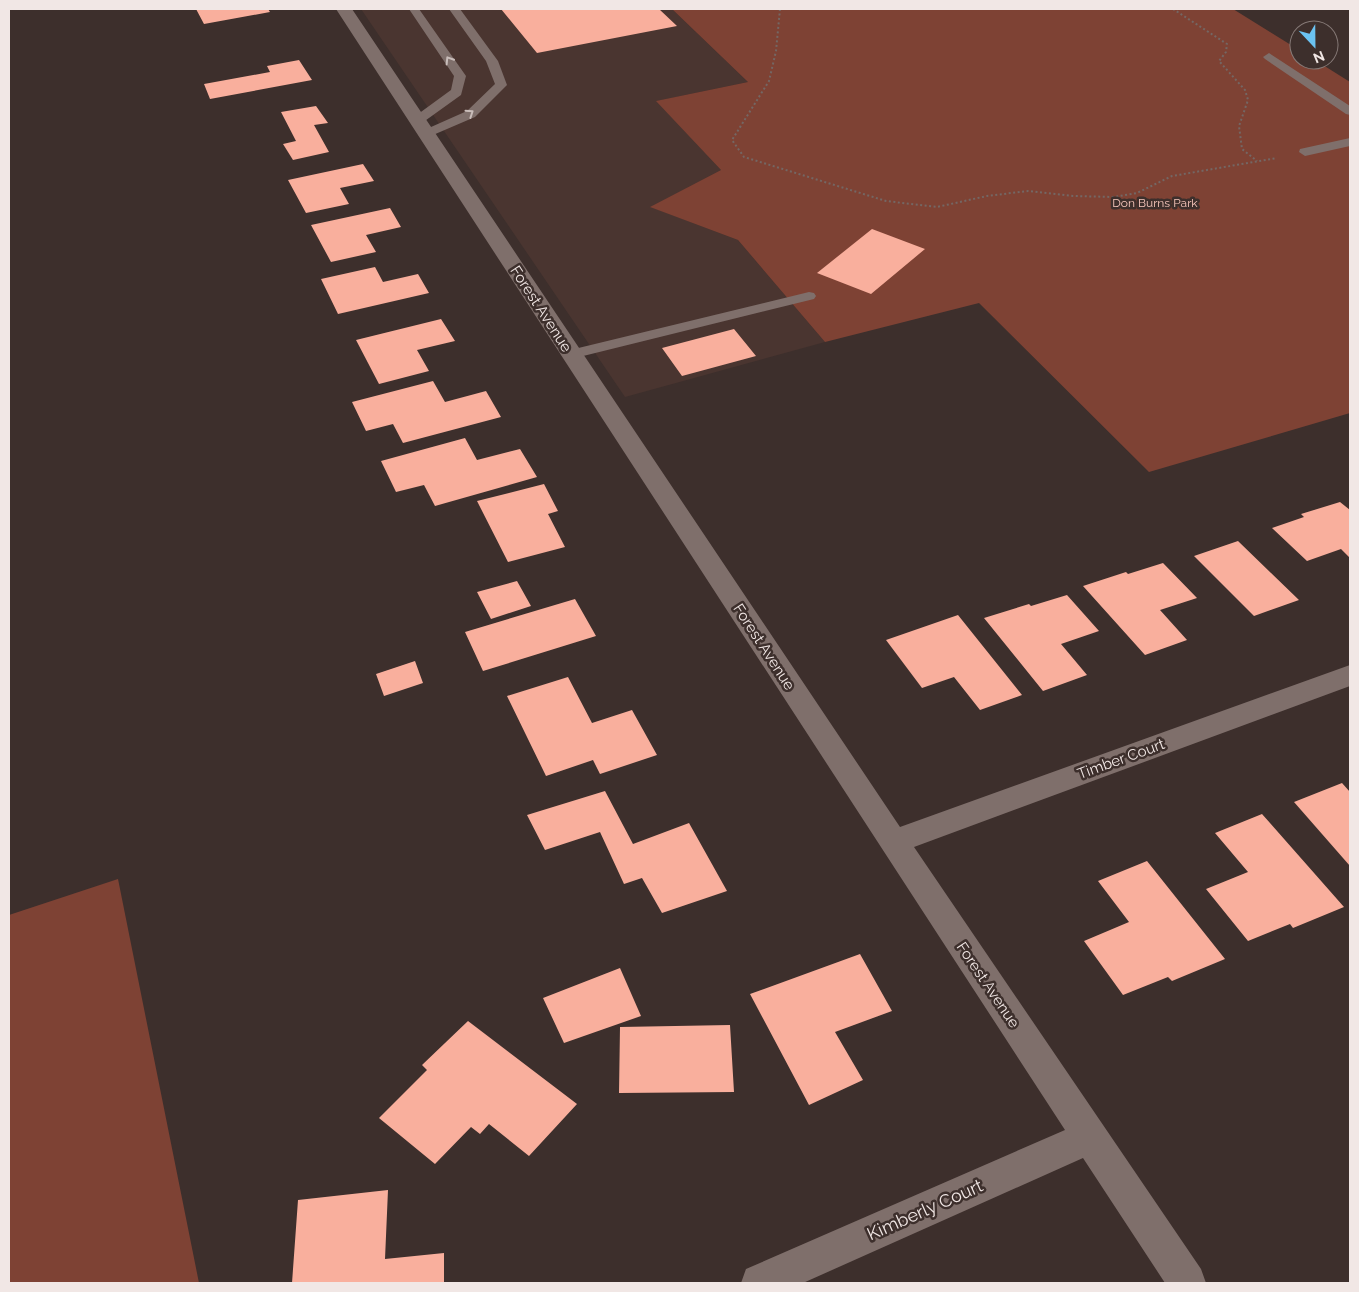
<svg xmlns="http://www.w3.org/2000/svg" width="1359" height="1292" font-family="Raleway,sans-serif">
<style>
.built{fill:#4a3530}
.green{fill:#7e4234}
.building{fill:#f9af9d}
.lines{fill:none;stroke-linecap:round;stroke-linejoin:round}
.path{stroke:#746764;stroke-width:2;stroke-dasharray:2 2.5;stroke-linecap:butt}
.lane{fill:#7f6f6b;fill-rule:evenodd}
.street{fill:#7f6f6b;fill-rule:evenodd}
.oneway{stroke:#c9bdba}
.labels{text-anchor:middle;stroke-width:5;stroke-linejoin:round;paint-order:stroke}
.far-park-label{font-size:12px;fill:#f9c8bd;stroke:#3d2f2c}
.street-label{font-size:15px;fill:#f1e7e5;stroke:#3d2f2c}
.near-street-label{font-size:18px;fill:#f1e7e5;stroke:#3d2f2c}
</style>
<rect width="100%" height="100%" fill="#3d2f2c"/>
<!-- built -->
<path class="built" d="M361 9H672L748 82 657 101 721 170 651 207 738 240 825 342 625 397Z"/>
<!-- green -->
<path class="green" d="M672 9H1233L1299 50V60H1315L1350 82V413L1149 472 979 303 825 342 738 240 650 207 721 170 656 101 748 82Z
M118 879 199 1283H9V915Z"/>
<!-- building -->
<path class="building" d="M196 9H268L270 12 204 24Z
M501 9H659L677 26 537 53Z
M299 60 312 80 210 99 204 84 270 72 267 66Z
M316 106 328 123 314 125 329 152 293 160 283 144 296 141 281 112Z
M363 164 374 181 340 188 349 204 306 213 288 180Z
M390 208 401 227 366 235 376 252 331 262 311 225Z
M872 229 925 249 871 294 817 273Z
M375 267 383 282 418 274 429 293 338 314 321 279Z
M441 319 455 341 417 350 429 371 379 384 356 340Z
M734 329 756 356 682 376 662 348Z
M433 381 445 402 486 391 501 417 403 443 393 424 366 431 352 402Z
M465 438 477 460 520 449 537 477 435 506 424 485 396 492 381 461Z
M544 484 558 511 548 514 565 547 508 562 477 501Z
M1340 502 1350 510V558L1341 549 1307 561 1272 528 1304 517 1301 514Z
M1238 541 1299 600 1254 616 1194 556Z
M1163 563 1197 598 1160 610 1187 640 1145 655 1083 586 1126 572 1128 574Z
M517 581 531 606 491 619 477 592Z
M1067 595 1099 631 1061 644 1087 675 1043 691 984 618 1029 604 1031 606Z
M575 599 596 636 483 671 465 632Z
M958 615 1022 695 980 710 954 677 922 688 886 640Z
M415 661 423 683 384 696 376 674Z
M568 677 592 723 632 710 657 755 600 774 593 760 546 776 507 696Z
M1342 783 1350 792V866L1294 802Z
M605 791 633 844 689 823 727 891 662 913 642 878 624 884 600 832 545 850 527 815Z
M1262 814 1344 907 1293 928 1290 924 1248 941 1206 889 1248 872 1215 833Z
M1147 861 1225 959 1172 981 1168 977 1123 995 1084 941 1129 922 1098 881Z
M860 954 892 1011 835 1032 863 1080 809 1105 750 994Z
M620 968 641 1016 564 1043 543 998Z
M468 1021 577 1104 529 1156 489 1124 480 1134 471 1127 435 1164 379 1118 427 1070 422 1065Z
M730 1025 734 1092 619 1093 620 1027Z
M388 1190 385 1259 444 1253V1283H292L298 1200Z"/>
<g class="lines">
<!-- path -->
<path class="path" d="M780 9 776 51 769 81 732 140 744 157 886 201 937 207 987 196 1028 191 1073 196 1114 197 1137 193 1172 176 1277 158
M1173 9 1227 44 1226 52 1219 61 1245 90 1248 100 1239 126 1242 149 1257 161"/>
<!-- lane -->
<path class="lane" d="M409 9H419L466 76 461 95 422 123H414L412 120 414 117 451 90 454 76Z
M449 9H460L498 61 507 85 475 117 426 138 420 134 422 131 467 111 495 84 486 61Z
M1269 53 1350 106V115L1346 114 1265 59 1263 57Z
M1350 138V146L1305 156 1299 152 1300 149Z
M809 292 814 293 816 296 814 299 571 359 566 357 563 354 566 351Z"/>
<!-- street -->
<path class="street" d="M336 9H352L900 827 1350 665V686L914 847 1201 1269 1206 1283H1165L1083 1158 803 1283H741L746 1269 1065 1130Z"/>
</g>
<!-- one-way arrows -->
<defs><path id="oneway-chevron" d="M-2-3.5L2.5 0L-2 3.5" fill="none" stroke-width="1.6" stroke-linecap="round" stroke-linejoin="round" transform="scale(1.25)"/></defs>
<g class="oneway">
<use href="#oneway-chevron" transform="translate(449 60) rotate(-122)"/>
<use href="#oneway-chevron" transform="translate(470 113) rotate(-34)"/>
</g>
<g class="labels">
<!-- far-park labels -->
<g class="far-park-label">
<text x="1155" y="207">Don Burns Park</text>
</g>
<!-- street labels -->
<g class="street-label">
<text transform="translate(541 309) rotate(57)" y="5">Forest Avenue</text>
<text transform="translate(764 647) rotate(57)" y="5">Forest Avenue</text>
<text transform="translate(1121 759) rotate(-20)" y="5">Timber Court</text>
<text transform="translate(988 985) rotate(56)" y="5">Forest Avenue</text>
</g>
<!-- near-street labels -->
<g class="near-street-label">
<text transform="translate(925 1210) rotate(-24)" y="6">Kimberly Court</text>
</g>
</g>
<!-- border -->
<rect width="1359" height="1292" fill="none" stroke="#f1e7e5" stroke-width="20"/>
<!-- north arrow -->
<g transform="translate(1314 45) rotate(158)"><circle r="24" fill="#3d2f2c" stroke="#857976"/>
<path d="M0-4L9 19L0 12L-9 19Z" fill="#6bc3f2"/>
<text y="-8" font-size="14" font-weight="bold" text-anchor="middle" fill="#f1e7e5">N</text>
</g>
</svg>
